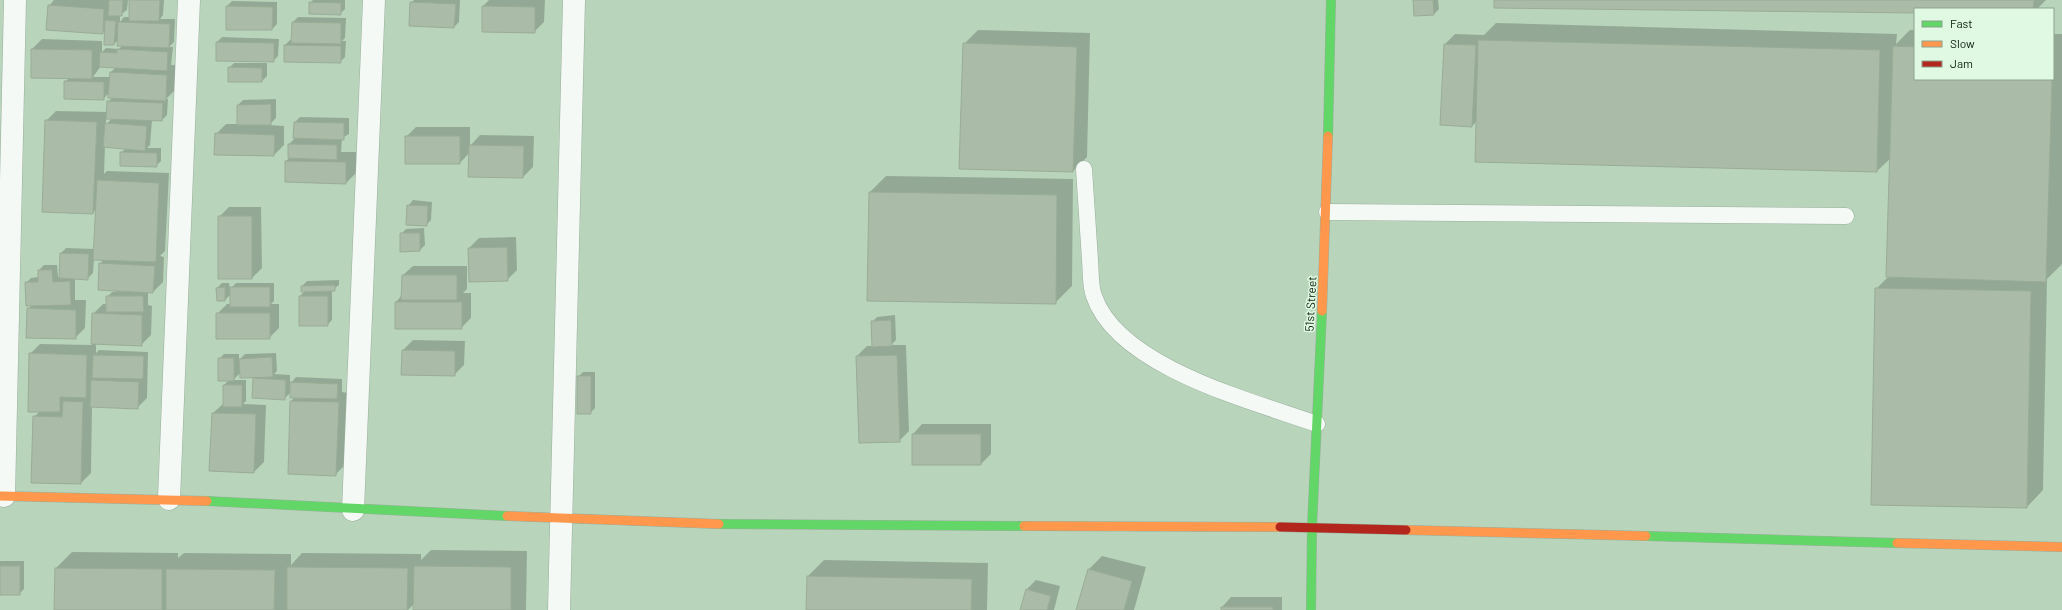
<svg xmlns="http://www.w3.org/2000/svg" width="2062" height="610" font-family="Barlow,sans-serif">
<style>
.shadow{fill:#0003;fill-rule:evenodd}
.building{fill:#aabca7;stroke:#9aac96}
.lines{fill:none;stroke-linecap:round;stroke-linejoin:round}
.lane-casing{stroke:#99af9c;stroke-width:17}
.street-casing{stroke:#99af9c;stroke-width:23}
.fast-casing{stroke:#99af9c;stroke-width:10}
.slow-casing{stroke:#99af9c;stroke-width:10}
.jam-casing{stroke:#99af9c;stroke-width:10}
.lane{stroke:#f4f9f5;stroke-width:16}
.street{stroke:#f4f9f5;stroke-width:22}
.fast{stroke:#63d668;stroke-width:9}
.slow{stroke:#ff974d;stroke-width:9}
.jam{stroke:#b3261e;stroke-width:9}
.labels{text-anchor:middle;stroke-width:3;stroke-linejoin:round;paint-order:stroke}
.street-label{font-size:12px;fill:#0b1f0f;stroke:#e0f9e2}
</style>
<rect width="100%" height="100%" fill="#b8d4bb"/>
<!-- shadow -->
<path class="shadow" d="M54 0H128L127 10 120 15V22L124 17H130V0H164L163 15 160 19H175L174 42 169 47H173L171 65H177L175 90 166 99H168L167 115 162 120H152L150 145 147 148H161V161L156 166 121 153 126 148 105 146 104 174 107 171 169 173 165 251 160 256 164 257 163 282 153 292H148V305L152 306 151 335 141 345 96 343V353L99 350 148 352 147 398 137 408 92 406 91 473 81 483 34 417 40 411 30 354 40 344 92 345 93 314 103 304H107V297L112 292 119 291V290L100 264 104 259H94L93 273 88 278H75V300H86L85 328 75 338 28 309 32 305 26 283 31 278 39 277V270L44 265H57L58 277H60L61 253 66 248 95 249 96 209 93 213 46 121 56 111 108 112V102L113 97 110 92 103 99 65 82 69 78 32 49 42 39 102 41V52L106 48 119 49 123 45 119 39 114 44 106 29 102 33 49 6ZM101 66 116 67 111 72V77H93ZM106 118H112L106 125Z
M313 0H345V9L340 14 310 3Z
M414 0H460L459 22 454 27 411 3Z
M489 0H545L544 22 534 32 483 6Z
M1414 0H1438L1439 9 1434 14Z
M1495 0H2046L2037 9H1915V12Z
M232 1 277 2V24L272 29 227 6Z
M298 17 346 18 345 38 342 41H346L345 57 340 62 285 61V45L290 40H293V22Z
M1496 23 1897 34 1896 44 1910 30H1915V79H2053V34H2062V264L2047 279 2043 490 2027 507 1876 289 1889 276 1891 158 1877 171 1477 121 1472 126 1441 124 1445 44 1455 34 1484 35Z
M978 30 1090 33 1087 157 1073 171 964 44Z
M222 37 279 39 278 56 273 61 217 42Z
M234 63H267V76L262 81 229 68Z
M276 99V118L269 125 284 126V145L274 155 216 134 226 124H238V105L243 100Z
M300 117 349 118V134L342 138 341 152H356V173L346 183 286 181V161L289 158V144L296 137 295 122Z
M416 127H470V146L480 135 534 136 533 167 523 177 470 152 460 163 406 137Z
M886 176 1073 179 1072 286 1055 303 869 193Z
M413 200 432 202 431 220 426 225 408 206Z
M229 207H261L262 268 252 278 219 217Z
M424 228 425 245 420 250 401 234 406 229Z
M516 237 517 270 507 280 469 248 479 238Z
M413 266H467V289L463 293H471V318L461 328 396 302 402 295 403 275Z
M339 280V285L332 290V320L327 325 300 296 305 291 302 286 307 281Z
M222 283H229L230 289 236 283H274V301L271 304H279V328L269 338 217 314 227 304H231V294L225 300 217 288Z
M895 315 896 340 891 345H906L909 431 899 441 857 356 867 346H873L872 322 877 317Z
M413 340 465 341 464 365 454 375 402 374 403 350Z
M276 353 277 371 274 374 290 375V384L296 377 342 379V392L348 393 345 465 335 475 291 401 295 397 291 392 284 399 254 379 257 376 240 373 233 380H246V401L243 404 266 405 264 462 254 472 213 413 224 403V385L229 380 219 359 224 354H239V360L245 354Z
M583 372H595V408L590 413 578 377Z
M922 424H991V454L981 464 913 434Z
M431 550 527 551 526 610H414V604L408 610H55L56 568 72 552 178 553V558L184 553 291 554V565L302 553 421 554V560Z
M1102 556 1146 567 1134 610H1077L1089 569Z
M824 560 988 563 987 610H807L808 576Z
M0 561H24V589L19 594H0Z
M1036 580 1060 586 1054 610H1021L1026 590Z
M1231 597H1282V610H1222V607Z"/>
<!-- building -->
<path class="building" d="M109 0H123L122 16H108Z
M129 0H160L159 21H129Z
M1413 0H1433L1434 15 1414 16Z
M1494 0H2034L2033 9H1915V13L1494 8Z
M309 2 341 3V15L309 14Z
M410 2 456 4 454 28 409 26Z
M48 5 104 9 103 34 46 30Z
M226 6 273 7 272 30H226Z
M482 6 535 7V33L482 32Z
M105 20 116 21 114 45H104Z
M118 22 170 24 169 48 117 46Z
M292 22 341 23V44L291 43Z
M1478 40 1880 50 1877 172 1475 162Z
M216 42 274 43V62L216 61Z
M963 43 1077 47 1073 172 959 169Z
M1444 44 1476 45 1472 127 1440 125Z
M284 45 341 46V63L284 62Z
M1893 46 1915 47V79H2052L2046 282 1886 277Z
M31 49 92 50V79L31 78Z
M117 49 168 52 167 71 99 67 100 52 117 53Z
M228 67 262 68V82H228Z
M110 72 167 75 166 101 108 98Z
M64 81 104 82V100L64 99Z
M107 101 163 103 162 121 106 119Z
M271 104V125H237V105Z
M45 120 97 122 93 214 42 212Z
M294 122 344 123V140L293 138Z
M105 123 147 126 145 151 103 147Z
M215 133 275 135 274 156 214 155Z
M405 136H460V164H405Z
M288 144 337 145V160L288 158Z
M469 145 524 146 523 178 468 177Z
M120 152 157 153V167L120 166Z
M285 161 346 162V184L285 182Z
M97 180 159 183 156 262 93 260Z
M869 192 1057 195 1056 304 867 301Z
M407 205 428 206 427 226 406 225Z
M218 216H252V279H218Z
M400 233H420V251L400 252Z
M507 247 508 281 469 282 468 248Z
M60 253 89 254 88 280 59 278Z
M99 263 155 266 153 293 98 290Z
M38 270H52L53 282 70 281 71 305 26 306 25 282H38Z
M402 275H457V300H401Z
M335 285V291L301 292V286Z
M225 287V301H217L216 288Z
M230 287H270V307H230Z
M1875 288 2031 291 2027 508 1871 505Z
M106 296H143L144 312H106Z
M299 296H328V326H299Z
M395 302H462V329H395Z
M27 308 76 310V339L26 338Z
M92 313 142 315V346L91 344Z
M216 313H270V339H216Z
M891 320 892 346 872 347 871 321Z
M402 350 455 351V376L401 375Z
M29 353 87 355 86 398 60 397V412H28Z
M93 355 144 356 143 379 92 378Z
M897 355 900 442 859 443 856 356Z
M272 357 273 377 240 378 239 359Z
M218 358H234V381H218Z
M577 376H591V414H577Z
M253 378 286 380 285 400 252 398Z
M91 380 139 382 138 409 90 407Z
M290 382 338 384 337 399 290 398Z
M223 385H242V407H223Z
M63 401 83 402 81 484 31 483 33 416 62 417Z
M290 401 339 402 336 476 288 474Z
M212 413 256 414 254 473 209 471Z
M912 434H981V465H912Z
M0 566H20V595H0Z
M414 566 511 567V610H413Z
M287 567 408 568 407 610H287Z
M55 568 162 569V610H54Z
M166 569 275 570 274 610H166Z
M1088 569 1132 581 1124 610H1076Z
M807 576 972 579 971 610H806Z
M1026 589 1051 596 1047 610H1020Z
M1221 607H1273V610H1221Z"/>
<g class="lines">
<!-- lane casing -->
<g class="lane-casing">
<path id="lane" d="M1084 169C1086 199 1088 230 1090 260 1091 271 1090 286 1094 296 1118 367 1252 401 1317 424
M1327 212 1846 216"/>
</g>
<!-- street casing -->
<g class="street-casing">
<path id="street" d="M4 496 15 0
M169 499 189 0
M353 510 374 0
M559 610 574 0"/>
</g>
<!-- fast casing -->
<g class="fast-casing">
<path id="fast" d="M1328 136 1331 0
M207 501 507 516
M719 524 1024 526
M1646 536 1897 543
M1311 610 1312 527 1322 311"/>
</g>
<!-- slow casing -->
<g class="slow-casing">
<path id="slow" d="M1322 311 1328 136
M0 496 207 501
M507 516 719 524
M1024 526 1280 527
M1406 530 1646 536
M1897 543 2062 547"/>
</g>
<!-- jam casing -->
<g class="jam-casing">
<path id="jam" d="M1280 527 1406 530"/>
</g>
<!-- lane -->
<use href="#lane" class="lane"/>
<!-- street -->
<use href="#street" class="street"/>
<!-- fast -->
<use href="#fast" class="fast"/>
<!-- slow -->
<use href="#slow" class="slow"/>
<!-- jam -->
<use href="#jam" class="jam"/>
</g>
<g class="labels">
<!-- street labels -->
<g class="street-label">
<text transform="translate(1311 304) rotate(-87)" y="4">51st Street</text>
</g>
</g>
<!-- legend -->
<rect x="1914" y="8" width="140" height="72" fill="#e0f9e2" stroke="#8ba28e"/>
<rect x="1922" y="21" width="20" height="6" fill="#63d668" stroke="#8ba28e"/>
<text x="1950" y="28" font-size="12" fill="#0b1f0f">Fast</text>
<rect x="1922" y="41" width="20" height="6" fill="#ff974d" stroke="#8ba28e"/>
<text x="1950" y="48" font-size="12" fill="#0b1f0f">Slow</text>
<rect x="1922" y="61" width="20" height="6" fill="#b3261e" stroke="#8ba28e"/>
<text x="1950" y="68" font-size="12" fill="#0b1f0f">Jam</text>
</svg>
